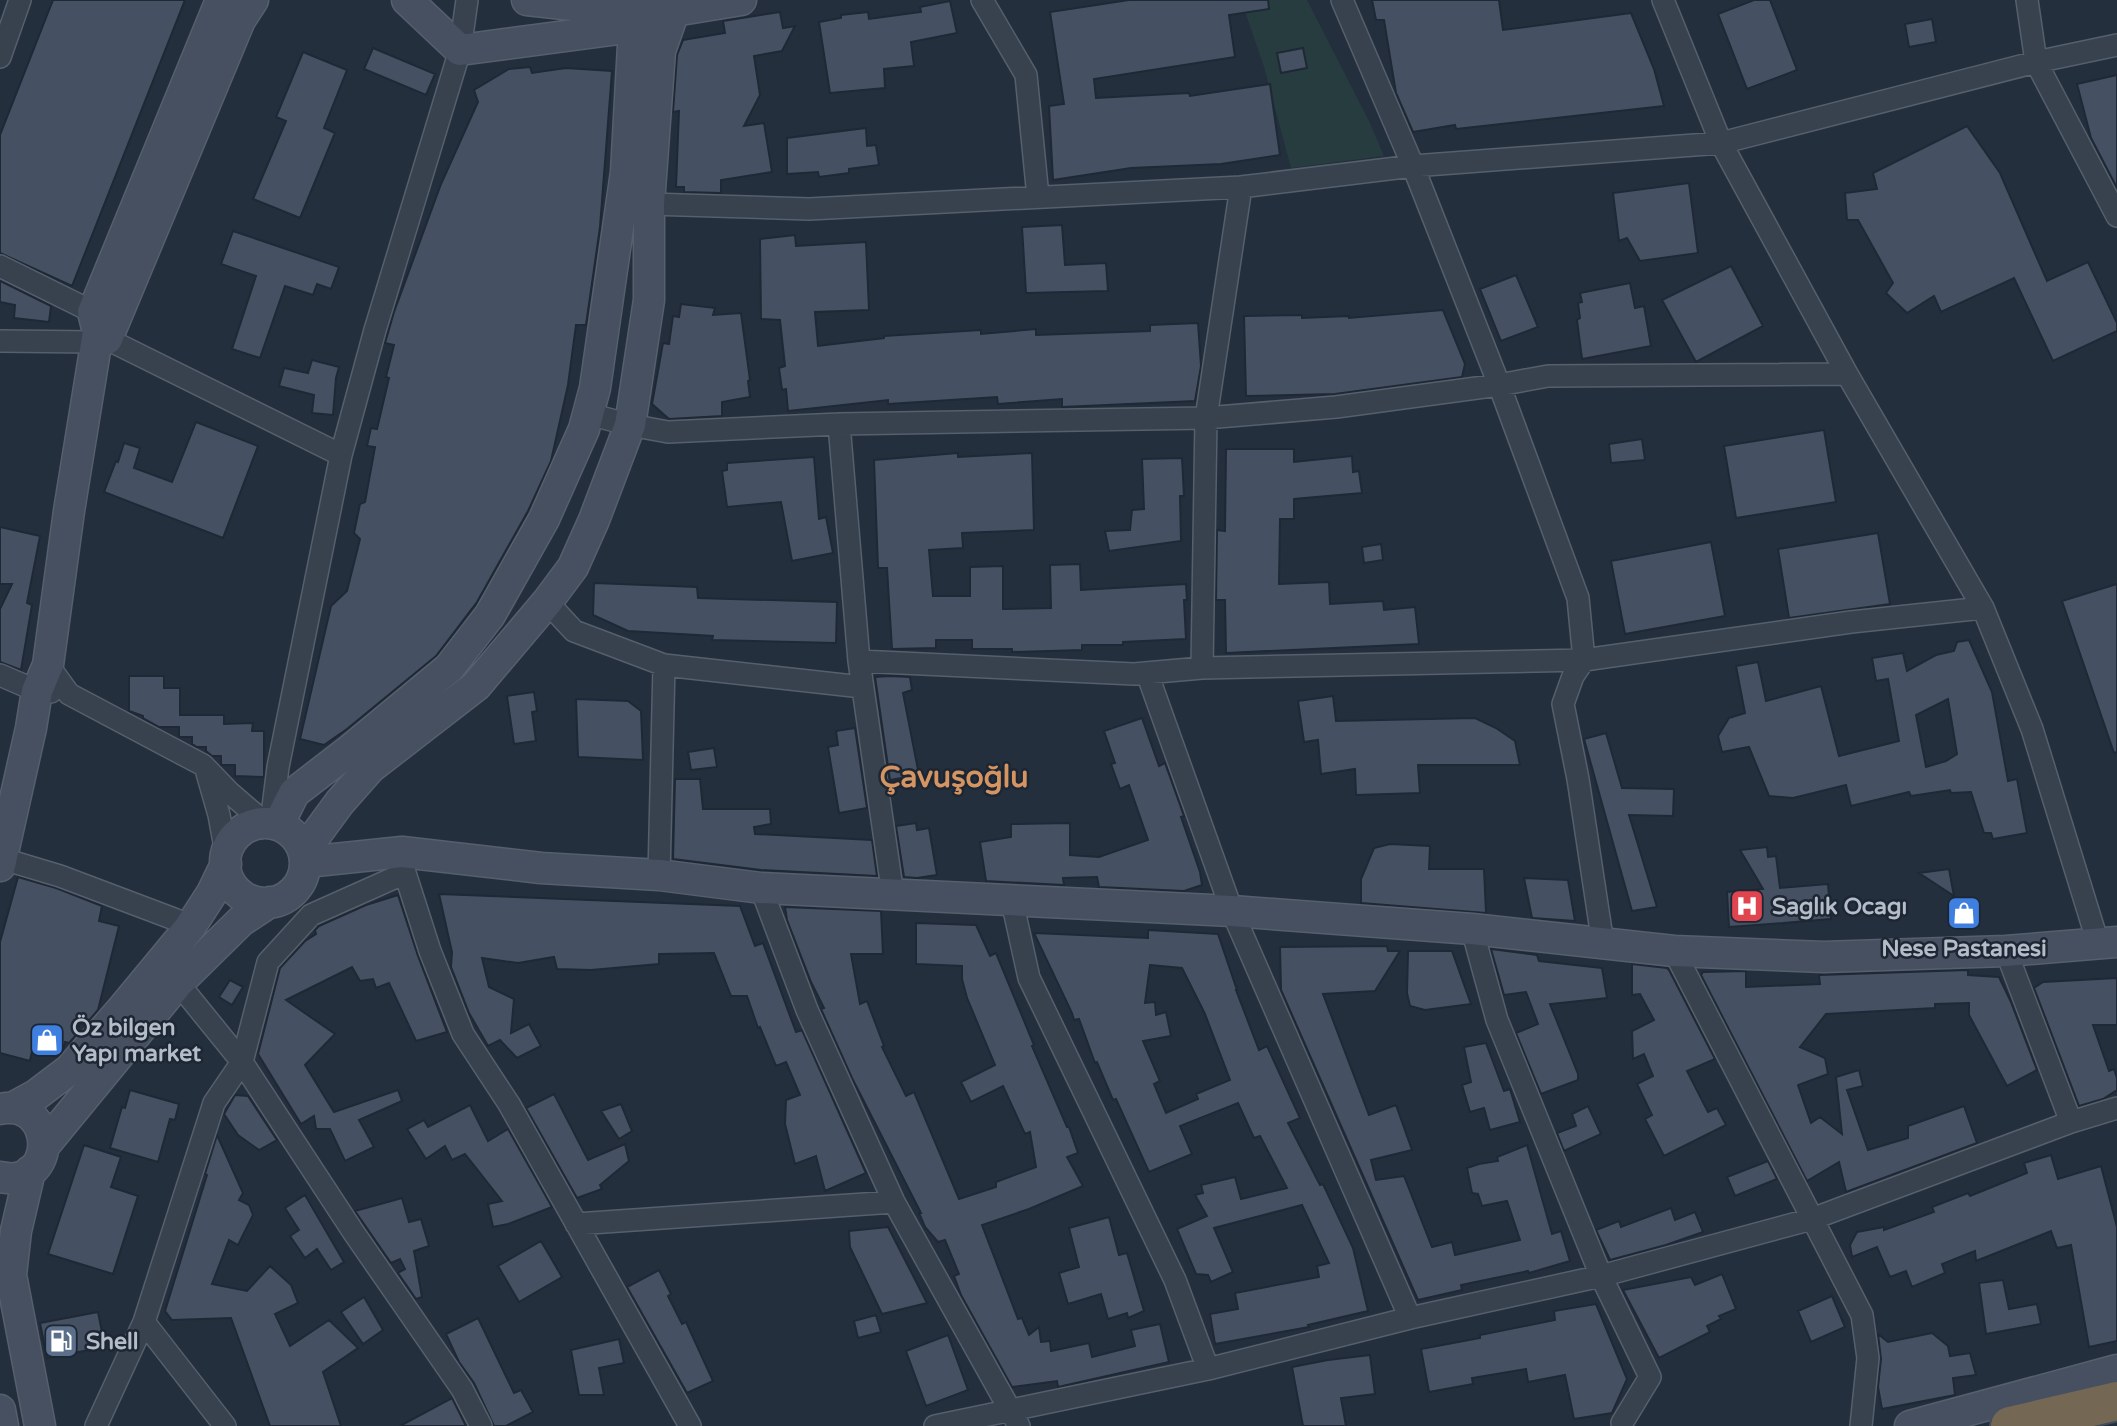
<svg xmlns="http://www.w3.org/2000/svg" width="2117" height="1426" font-family="'Varela Round',sans-serif">
<style>
.green{fill:#263c3f}
.building{fill:#455162;stroke:#1f2835;stroke-width:2;fill-rule:evenodd}
.lines{fill:none;stroke-linecap:round;stroke-linejoin:round}
.street-casing{stroke:#565f6c;stroke-width:24}
.secondary-casing{stroke:#565f6c;stroke-width:33}
.highway-casing{stroke:#434c59;stroke-width:42}
.street{stroke:#38414e;stroke-width:21}
.secondary{stroke:#465061;stroke-width:30}
.highway{stroke:#746855;stroke-width:38}
.labels{text-anchor:middle;stroke-width:5;stroke-linejoin:round;paint-order:stroke}
.poi-label{font-size:23px;font-weight:bold;fill:#b4bcc9;stroke:#1d2633;text-anchor:start}
.district-label{font-size:30px;font-weight:bold;fill:#d59563;stroke:#1d2633}
</style>
<rect width="100%" height="100%" fill="#242f3e"/>
<!-- green -->
<path class="green" d="M1241 0H1307L1369 121 1384 156 1291 168 1264 67Z"/>
<!-- building -->
<path class="building" d="M53 0H185L72 286 0 253V135Z
M1129 0H1268L1269 9 1229 15 1235 57 1094 79 1096 98 1189 93 1190 96 1270 84 1280 155 1221 164 1131 168 1053 180 1049 106 1064 104 1050 12Z
M1372 0H1499L1503 30 1631 13 1654 69 1664 106 1456 129 1455 125 1413 132 1396 93 1384 20H1376Z
M1754 0H1770L1797 70 1747 89 1718 14Z
M950 1 957 33 911 42 914 66 884 69 885 88 830 93 819 22 841 18V15L868 12 869 19 921 12 920 7Z
M780 12 783 28 795 26 782 51 754 56 760 95 744 126 764 123 772 172 721 180V193L684 192V187H676L679 111 673 112 677 55 683 40 725 33 723 21Z
M1932 19 1936 42 1909 47 1905 24Z
M373 48 435 74 426 95 364 69Z
M1303 48 1307 68 1281 73 1277 53Z
M303 52 347 70 324 128 335 133 300 218 253 199 286 121 276 117Z
M530 67 532 73 566 68 612 71 600 227 586 325H576L568 385 551 461 528 511 477 602 436 656 347 729 324 745 300 739 331 606 347 591 360 539 354 533 360 504 365 502 375 447 367 446 371 428 377 429 389 378 386 377 394 345 385 343 394 312 441 184 478 102 474 90 509 69Z
M2117 75V188L2091 138 2077 84Z
M1967 126 2000 173 2047 281 2088 262 2117 323V331L2053 361 2014 278 1941 312 1934 296 1907 313 1886 293 1893 283 1858 220H1847L1845 193 1877 189 1873 173Z
M866 128 867 146 876 145 879 165 849 169V173L819 177 818 172 787 174V138Z
M1689 183 1698 253 1640 261 1627 238 1619 241 1613 193Z
M1062 225 1065 265 1106 263 1108 291 1026 293 1022 227Z
M233 231 339 267 331 289 317 284 313 295 285 286 260 358 232 349 256 276 221 264Z
M795 235 796 246 866 242 869 310 815 312 818 346 884 338V336L981 330V334L1036 329V335L1150 331V325L1198 323 1201 366 1195 401 1062 407V399L998 404 997 397 888 404V400L788 411 786 389 782 390 779 368 785 366 780 320 761 319 760 239Z
M1731 266 1763 326 1696 362 1662 300Z
M1516 275 1538 327 1501 341 1480 289Z
M0 281 51 306 49 322 14 318 15 305 0 302Z
M1630 283 1635 308 1644 306 1651 346 1582 359 1577 320 1580 318 1578 303 1582 302 1580 293Z
M681 304 715 308 713 315 741 313 750 380 748 381 750 397 722 402V416L669 419 652 404 663 343 669 344 673 316 679 317Z
M1443 310 1465 364 1462 377 1335 394 1246 396 1244 316 1302 315V318L1349 316V318Z
M312 360 339 367 336 378 333 415 312 413 314 395 279 386 284 368 308 373Z
M196 422 258 446 223 538 104 492 116 461 118 462 124 443 140 448 134 468 172 482Z
M1824 430 1836 502 1736 518 1724 446Z
M1642 439 1645 460 1611 463 1609 444Z
M1226 449H1294V462L1352 456 1353 472 1359 471 1362 493 1294 499V519H1280L1279 584 1329 582 1330 604 1383 601 1384 610 1415 607 1419 644 1226 653 1225 600H1216L1217 530 1225 531Z
M958 453V457L1032 453 1034 530 962 533 963 548 929 550 933 596H970V567L1003 566V609L1051 608 1050 565 1080 564 1081 590 1186 584 1187 600H1184L1186 639 1123 642V645H1082V650L1012 652V649H972V640H936V648L892 649 887 568H878L874 460Z
M814 457 819 519 826 517 833 553 792 561 781 502 727 507 722 471 727 470V463Z
M1182 458 1184 496H1180L1181 541 1109 551 1105 531 1130 530 1132 510 1144 509 1142 459Z
M0 527 40 536 27 603 32 605 21 670 0 662V609L12 584H0Z
M1878 533 1890 604 1789 618 1778 549Z
M1711 542 1725 616 1625 634 1611 561Z
M1381 544 1383 560 1364 563 1362 547Z
M594 583 697 587 698 598 837 602 836 643 712 640 713 636 628 631 593 615Z
M2117 584V752L2114 753 2062 601Z
M1969 640 1992 692 2008 781 2017 779 2027 833 1993 839 1991 833H1984L1971 792 1951 793 1950 790 1911 796 1909 792 1851 806 1846 785 1793 798 1769 796 1749 747 1722 752 1718 736 1729 718 1745 713 1736 666 1758 662 1766 701 1821 686 1839 756 1899 741 1888 679 1876 681 1872 658 1903 653 1907 671 1936 655 1954 651 1957 642ZM1948 699 1957 754 1946 761 1926 767 1916 715Z
M129 676H164V688H180V715H224V724L253 723 252 731H264V777L235 776V765H221V756H212L206 751V747H197L192 744V737H179V727H159L143 718V716L129 711Z
M890 676 910 677 912 690 903 693 919 775 890 780 875 677Z
M534 692 537 711 532 712 536 741 514 744 507 696Z
M1333 696 1336 721 1475 718 1496 728 1515 741 1520 765H1418L1420 793 1356 795 1355 769 1321 774 1318 740 1304 742 1298 701Z
M576 699 628 701 641 711 643 760 578 757Z
M1142 718 1159 766 1165 763 1174 788 1184 816 1181 817 1200 872 1202 885 1184 891 1099 887 1097 877 1063 878 1064 885 986 881 980 842 1011 837V824L1070 823V855L1099 857 1148 840 1129 785 1120 789 1111 764 1115 763 1104 731Z
M855 728 867 808 839 813 828 747 838 745 836 731Z
M1606 733 1622 788 1674 789 1673 816 1629 815 1657 907 1632 911 1584 739Z
M714 748 717 767 691 770 688 752Z
M675 779H700L703 809H770L771 824 754 827 755 834 872 840 877 876 761 870 673 859Z
M916 823 917 830 929 828 937 875 917 878 904 877 896 826Z
M1390 844 1430 846 1429 869H1484L1486 913 1361 903V879L1374 848Z
M1767 847 1768 857 1776 856 1780 888 1828 884 1831 919 1784 923V925L1783 923 1729 927 1727 892 1763 889 1740 850Z
M1949 869 1954 896 1919 873Z
M18 877 56 888 102 906 99 921 119 926 98 1010 86 1024 80 1022 77 1034 69 1043 65 1042 63 1051 57 1057 32 1051 30 1061 0 1053V942Z
M1524 878 1568 880 1575 921 1532 918Z
M439 894 740 906 755 946 763 943 796 1032 802 1030 866 1173 825 1191 816 1156 795 1164 785 1124 786 1100 800 1095 786 1062 776 1066 760 1027 758 1028 747 996H731L714 953 659 954V964L591 970 557 969 554 957 518 963 482 958 489 987 514 999 511 1033 529 1024 541 1046 517 1058 500 1040 488 1046 469 1013 451 967 452 952Z
M398 895 418 956 447 1032 416 1041 389 983 376 988 373 979 360 981 352 967 286 1000 335 1034 305 1065 334 1112 398 1090 402 1101 359 1120 374 1147 345 1161 330 1129H316L314 1116 301 1124 258 1054 280 968 305 941 316 934 315 930 319 926 366 905Z
M785 907 881 911 883 954H851L860 1004 867 1001 884 1046 882 1047 906 1096 914 1092 959 1199 996 1187V1182L1036 1167 1030 1132 1025 1134 1003 1086 971 1102 961 1082 995 1065 967 998 962 979V966L916 964V923L976 925 990 956 996 953 1034 1045 1032 1046 1067 1127H1069L1078 1153 1067 1157 1083 1186 1029 1209 982 1225 1018 1319 1022 1318 1029 1335 1039 1327 1041 1342 1050 1341 1051 1351 1089 1343 1092 1357 1135 1346 1131 1330 1160 1324 1169 1362 1058 1387 1057 1381 1012 1387 961 1295 954 1276 959 1274 945 1240 938 1242 925 1227 919 1213H921L852 1078 821 1009 824 1008 811 982 787 920Z
M1148 930 1218 934 1237 990H1236L1259 1050 1267 1046 1300 1118 1288 1123 1320 1185 1323 1184 1353 1248 1368 1311 1308 1325 1309 1327 1215 1344 1210 1314 1238 1309 1235 1293 1319 1277 1317 1266 1329 1263 1302 1205 1214 1228 1233 1272 1211 1282 1208 1275 1196 1274 1177 1229 1207 1216 1195 1195 1203 1193 1201 1185 1235 1177 1241 1199 1287 1188 1260 1136 1254 1138 1238 1103 1180 1126 1192 1154 1149 1172 1116 1099 1113 1100 1097 1062 1095 1063 1079 1019 1074 1020 1072 1013 1034 933 1148 938ZM1150 965 1182 968 1205 1014 1230 1080 1196 1094 1198 1099 1166 1113 1154 1084 1160 1081 1143 1041 1171 1036 1166 1012 1156 1015 1155 1002 1145 1003Z
M1387 946 1388 951H1400L1375 991 1323 994 1369 1115 1396 1105 1412 1150 1371 1160 1376 1180 1404 1176 1432 1247 1452 1242 1455 1255 1520 1240 1507 1201 1482 1206 1478 1194 1472 1193 1467 1168 1479 1164 1498 1161 1497 1157 1527 1145 1552 1234 1561 1231 1570 1261 1529 1273 1528 1271 1461 1285 1462 1290 1418 1300 1281 990 1280 947Z
M1491 949 1537 955 1539 961 1602 968 1607 998 1550 1004 1578 1074V1080L1541 1094 1516 1033 1538 1024 1526 992 1504 995Z
M1408 951H1452L1471 1004 1425 1010 1410 1006 1407 993Z
M1632 964 1667 968 1669 970 1715 1059 1687 1071 1708 1112 1717 1108 1726 1125 1664 1156 1645 1119 1652 1115 1637 1084 1653 1076 1644 1054 1633 1059 1632 1031 1654 1020 1640 994 1632 995Z
M1968 970V975L1999 977 2011 1002 2037 1070 2007 1086 1969 1015V1003L1935 1004V1008L1826 1014 1800 1047 1825 1058 1828 1074 1798 1085 1811 1123 1820 1117 1842 1134 1836 1077 1859 1070 1863 1086 1847 1090 1868 1150 1908 1138V1126L1964 1106 1977 1143 1846 1192 1839 1162 1807 1181 1701 975 1703 972 1746 971V987L1820 984 1819 975Z
M2117 978V1025H2093L2109 1071 2114 1069 2117 1078V1090L2103 1099 2079 1106 2034 988 2043 982Z
M230 980 243 987 232 1005 219 997Z
M1486 1043 1504 1091 1510 1089 1520 1122 1490 1130 1484 1108 1470 1112 1462 1085 1471 1082 1464 1047Z
M130 1090 179 1104 175 1120 170 1119 158 1162 110 1148 122 1107 125 1108Z
M554 1094 588 1160 625 1144 629 1161 600 1185 602 1189 577 1198 526 1108Z
M235 1095 248 1096 277 1140 259 1150 238 1135 224 1114Z
M621 1104 632 1131 619 1139 601 1111Z
M470 1105 488 1141 508 1129 552 1207 508 1224 493 1227 488 1204 502 1201 465 1154 452 1160 445 1146 426 1159 407 1129 424 1120 428 1127Z
M1588 1106 1601 1134 1564 1151 1557 1133 1576 1126 1572 1114Z
M217 1135 243 1193 239 1200 249 1205 253 1215 238 1245 229 1240 212 1284 247 1291 270 1266 291 1285 298 1303 275 1314 290 1346 329 1320 358 1348 323 1372 341 1426H270L231 1318 172 1320 165 1311 207 1175 205 1174Z
M84 1145 121 1157 111 1187 138 1196 113 1274 48 1254Z
M2051 1155 2058 1179 2101 1166 2117 1227V1341L2089 1347 2071 1245 2057 1248 2051 1231 1976 1261 1975 1251 1942 1264 1945 1273 1912 1287 1906 1271 1890 1277 1877 1247 1852 1257 1850 1245 1857 1232 1884 1227V1230L1934 1212 1932 1207 1968 1193 1970 1196 2027 1173 2024 1163Z
M1768 1161 1777 1179 1735 1196 1727 1177Z
M305 1195 344 1262 331 1270 317 1249 305 1258 290 1236 299 1230 285 1208Z
M402 1198 409 1222 421 1219 429 1246 414 1251 422 1297 416 1299 398 1273 405 1269 400 1259 391 1263 355 1211Z
M1671 1208 1675 1220 1695 1212 1703 1232 1666 1245 1610 1260 1596 1230 1619 1221 1621 1227Z
M1109 1217 1119 1255 1127 1253 1144 1311 1128 1318 1127 1313 1108 1319 1101 1294 1068 1304 1059 1273 1079 1267 1069 1228Z
M888 1227 927 1303 882 1314 850 1247 849 1231Z
M541 1241 562 1277 519 1302 498 1266Z
M659 1270 671 1294 668 1296 682 1324 686 1322 713 1381 687 1393 627 1287Z
M1722 1274 1736 1309 1719 1316 1721 1319 1707 1326 1710 1332 1659 1358 1623 1290 1691 1277 1695 1285Z
M2003 1280 2009 1309 2037 1304 2041 1324 1986 1334 1979 1283Z
M1832 1296 1845 1327 1811 1342 1798 1311Z
M364 1297 383 1330 363 1344 341 1312Z
M1596 1304 1627 1379 1612 1413 1574 1419 1565 1375 1528 1382 1526 1369 1472 1378 1473 1384 1429 1392 1421 1349 1480 1338V1335L1555 1320 1554 1311Z
M98 1312 105 1347 47 1358 40 1323Z
M876 1315 881 1332 858 1338 854 1321Z
M478 1318 514 1393 521 1390 533 1412 506 1426H494L474 1383 459 1362 446 1334Z
M1932 1333 1948 1346 1950 1356 1970 1353 1976 1375 1953 1378 1955 1395 1882 1409 1878 1387 1881 1359 1878 1334 1888 1342Z
M948 1335 968 1390 926 1406 906 1351Z
M619 1339 624 1363 599 1368 604 1395H579L571 1350Z
M1370 1355 1375 1394 1341 1398 1346 1426H1303L1292 1367 1328 1360Z
M452 1398 466 1426H400Z"/>
<g class="lines">
<!-- street casing -->
<g class="street-casing">
<path id="street" d="M982 0 1026 75 1038 197
M1342 0 1413 166 1500 387 1578 598 1584 660 1573 676 1563 704 1578 779 1603 944
M1663 0 1721 143 1847 374 1983 608 2032 729 2098 943
M2027 0 2036 62 2117 216
M0 57 20 0
M649 204 809 209 1241 187
M0 266 93 312
M107 339 341 455
M0 341 95 342
M589 414 630 425 668 432 839 424 1206 418 1336 407 1499 385 1548 376 1847 374
M839 424 859 661 893 895
M547 602 574 631 664 665 862 687
M859 661 1134 674 1202 668 1584 660 1851 622 1983 608
M48 665 69 694 203 765 230 793 264 822
M1202 668 1206 418 1241 187 1413 166 1721 143 2036 62 2117 45
M1147 673 1232 911 1410 1318
M0 675 37 691 51 692
M207 773 219 815 226 853
M271 823 278 767 341 455 375 330 460 50 467 0
M0 858 60 876 174 919 190 927
M403 861 405 873 430 951 463 1034 509 1104 690 1426
M659 875 664 665
M761 888 807 1010 894 1202 1019 1426
M1012 901 1029 978 1175 1280 1208 1369 1410 1318 1601 1276 1812 1219 2071 1122 2117 1108
M1472 929 1497 1020 1601 1276 1650 1377 1622 1423
M1674 951 1862 1315 1868 1358 1861 1426
M2006 951 2071 1122
M178 983 242 1062 354 1233 462 1389 481 1426
M576 1224 894 1202
M96 1426 144 1322
M225 1426 144 1322 214 1103 242 1062 268 962 311 915 405 873
M935 1426 1208 1369"/>
</g>
<!-- secondary casing -->
<g class="secondary-casing">
<path id="secondary" d="M221 0 93 312 98 332 107 339 240 20 253 0
M407 0 460 50 634 27 647 39
M527 0 646 13 674 11 741 0
M225 863a40 40 0 1 1 80 0a40 40 0 1 1-80 0Z
M278 825 294 793 351 749 449 668 490 615 544 519 584 429 595 388 626 172 634 27 646 13V0
M304 851 340 802 370 768 476 686 547 602 573 567 594 520 630 425 649 300V204L660 51 674 11 675 0
M306 862 402 852 541 868 659 875 761 888 1232 911 1472 929 1674 951 1824 957 2006 951 2117 942
M0 866 31 728 37 691 48 665 69 511 98 332
M12 1108 36 1095 69 1070 123 1008 190 927 212 893 226 864
M0 1109C46 1098 61 1167 17 1178 12 1179 5 1178 0 1177
M44 1146 178 983 241 921 270 902
M30 1171 16 1231 11 1275 40 1426
M0 1410 3 1426
M1910 1426 2117 1370"/>
</g>
<!-- highway casing -->
<g class="highway-casing">
<path id="highway" d="M2010 1426 2117 1401"/>
</g>
<!-- street -->
<use href="#street" class="street"/>
<!-- secondary -->
<use href="#secondary" class="secondary"/>
<!-- highway -->
<use href="#highway" class="highway"/>
</g>
<!-- icons -->
<defs>
<g id="hospital-square" transform="scale(1.75)"><rect x="-9" y="-9" width="18" height="18" rx="4" fill="#e0444e" stroke="#1d2633"/><path d="M-5-5h3v3.5h4V-5h3V5h-3V1.5h-4V5h-3Z" fill="#fff"/></g>
<g id="shop-square" transform="scale(1.75)"><rect x="-9" y="-9" width="18" height="18" rx="4" fill="#3f7fe0" stroke="#1d2633"/><path d="M-5-2.5h2.3a2.7 3.5 0 0 1 5.4 0H5L5.5 6h-11ZM-1.5-2.5h3a1.5 2.3 0 0 0-3 0Z" fill="#fff"/></g>
<g id="fuel-square" transform="scale(1.75)"><rect x="-9" y="-9" width="18" height="18" rx="4" fill="#5c6f8a" stroke="#1d2633"/><path d="M-5.5-6h7V0h2V4h1.3V-2.5L3-4.5l.8-.8L6-3V5H2.5V1h-1V6h-7ZM-4.2-4.7v3.2H.2V-4.7Z" fill="#fff"/></g>
</defs>
<g fill-rule="evenodd">
<use href="#hospital-square" x="1747" y="906"/>
<use href="#shop-square" x="1964" y="913"/>
<use href="#shop-square" x="47" y="1040"/>
<use href="#fuel-square" x="61" y="1341"/>
</g>
<g class="labels">
<!-- poi labels -->
<g class="poi-label">
<text x="1772" y="914">Saglık Ocagı</text>
<text x="1964" y="956" text-anchor="middle">Nese Pastanesi</text>
<text x="72" y="1035">Öz bilgen<tspan x="72" dy="26">Yapı market</tspan></text>
<text x="86" y="1349">Shell</text>
</g>
<!-- district labels -->
<g class="district-label">
<text x="954" y="787">Çavuşoğlu</text>
</g>
</g>
</svg>
